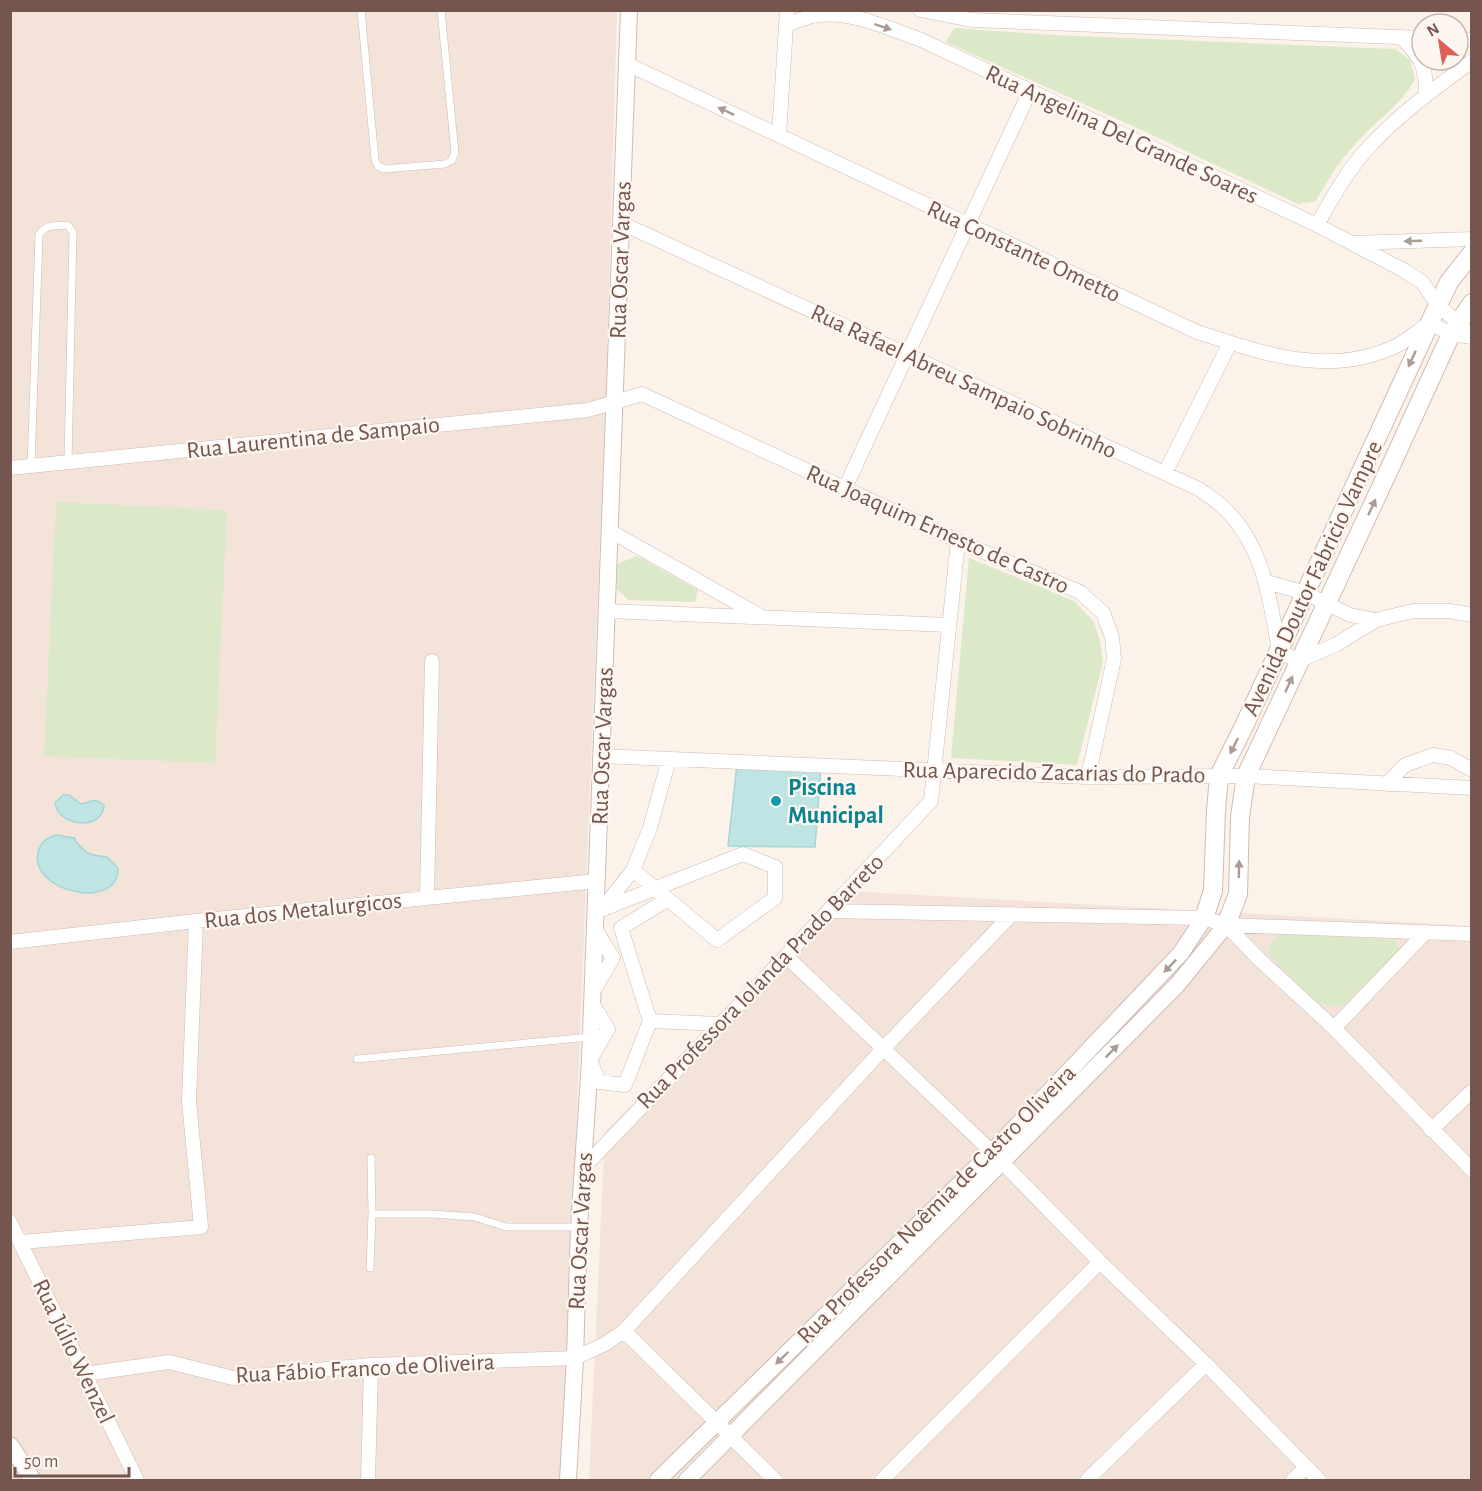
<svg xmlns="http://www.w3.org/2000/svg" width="1482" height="1491" font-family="'Alegreya Sans',sans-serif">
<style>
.residential{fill:#f3e3d9}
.green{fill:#dbe9c9}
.water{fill:#bfe4e4;stroke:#a6d5d5;stroke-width:1.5}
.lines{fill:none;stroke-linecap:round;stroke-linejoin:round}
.service-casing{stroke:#cfbbb3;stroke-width:8}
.minor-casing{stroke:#cfbbb3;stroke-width:15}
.tertiary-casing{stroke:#cfbbb3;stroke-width:18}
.secondary-casing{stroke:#d2bab1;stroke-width:20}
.service{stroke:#fff;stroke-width:7}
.minor{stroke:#fff;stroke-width:14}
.tertiary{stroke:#fff;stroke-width:16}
.secondary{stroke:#fff;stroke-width:18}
.oneway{fill:#ac9a95}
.culture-dot{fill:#0f9aa8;stroke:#fef7f1;stroke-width:2}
.labels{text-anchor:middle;stroke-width:4.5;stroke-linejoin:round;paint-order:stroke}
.street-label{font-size:24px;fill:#75564f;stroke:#fef7f1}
.culture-label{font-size:24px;font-weight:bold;fill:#0d838f;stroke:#fef7f1;text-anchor:start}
</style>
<rect width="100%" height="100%" fill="#fbf2ea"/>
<!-- residential -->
<path class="residential" d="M10 11H617L606 387 562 1480H11Z
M847 891 1471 926V1480H589L605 1132Z"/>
<!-- green -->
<path class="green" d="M954 28 1053 35 1395 49 1410 60 1415 79C1403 103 1377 120 1359 140 1339 161 1330 176 1316 201L1298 204 1146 132 946 42Z
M56 502 227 510 215 763 44 756Z
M637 556 698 590 695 602 628 600 617 589V564Z
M969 558 1074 601 1094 622 1100 641 1103 662 1077 765 951 758Z
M1282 933 1396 940 1399 951 1342 1006 1315 1003 1268 953 1272 941Z"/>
<!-- water -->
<path class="water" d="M737 764 821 768 815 847 728 846Z
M63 795H69L81 804C91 802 95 797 104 805 103 831 58 827 55 803Z
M56 835 74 838C83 853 91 856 107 857L118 868C119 913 24 891 39 849 42 841 48 837 56 835Z"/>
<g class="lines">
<!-- service casing -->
<g class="service-casing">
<path id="service" d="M361 10 375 160 378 166 384 169 445 164 452 160 455 153 441 10
M31 466 39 235C45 224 56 226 68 225L73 233 68 462
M357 1059 590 1037
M371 1158 372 1214H432L475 1217 506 1227H579
M370 1268 372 1214"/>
</g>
<!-- minor casing -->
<g class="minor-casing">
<path id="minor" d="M920 10 972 20 1422 38
M786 25C795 22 804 18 813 16 848 9 887 28 919 39L1317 225 1405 271 1422 282 1438 305 1464 328
M1401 37C1421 58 1426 64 1426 94
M1458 39 1472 40
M627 64 1197 332C1263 353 1328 378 1396 346 1408 340 1419 330 1430 323L1451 334 1472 337
M779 135 787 10
M621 223 1199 489C1207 495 1217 501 1225 509 1264 547 1270 600 1279 651L1299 661 1337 644 1376 620 1413 611H1450L1472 615
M1317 225C1332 198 1347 171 1368 148 1399 114 1435 88 1472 61
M1354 243 1472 239
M10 468 588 410 642 394 958 541 1080 592 1103 613 1112 637 1114 659 1088 777
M1165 473 1230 343
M845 488 1030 91
M610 531 762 617
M1267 582 1305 593 1350 615 1376 620
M607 611 949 625
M601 756 1088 777 1246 776 1472 788
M1387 784 1405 765 1433 755 1451 758 1472 770
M427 897 432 661
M603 908 633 870 650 828 669 759
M603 909 743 854 775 867V898L717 940C689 917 661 893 633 870
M828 911 1204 918 1226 925 1472 934
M1226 925 1260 960 1334 1028 1472 1170
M10 942 196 921 597 881
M786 956 992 1152 1100 1262 1206 1364 1319 1480
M592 993 613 958 595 929
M592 1003 608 1029 590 1060 599 1082 625 1085 650 1021 621 928 668 899
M650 1021 720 1024
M1334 1028 1426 932
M1431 1130 1472 1091
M583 1168 786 956 931 801 958 541
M10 1222 137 1480
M21 1242 201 1227 189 1101 196 921
M624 1331 775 1480
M85 1374 169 1362 233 1378 371 1365 575 1358 605 1344 624 1331 883 1049 1012 914
M368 1480 371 1365
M882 1480 1100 1262
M1087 1480 1206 1364
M1293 1480 1305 1468"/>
</g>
<!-- tertiary casing -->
<g class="tertiary-casing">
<path id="tertiary" d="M10 1445 33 1480
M568 1480 575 1358 579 1227 590 1060 629 10
M658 1480 992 1152 1181 953 1204 918
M687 1480 1177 985 1226 925"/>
</g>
<!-- secondary casing -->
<g class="secondary-casing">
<path id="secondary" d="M1204 918 1213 891 1216 811 1219 776 1245 724 1438 305 1449 282 1472 253
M1226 925 1238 894 1240 817 1246 776 1388 472 1451 334 1472 303"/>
</g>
<!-- service -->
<use href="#service" class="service"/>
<!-- minor -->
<use href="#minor" class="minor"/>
<!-- tertiary -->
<use href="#tertiary" class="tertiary"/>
<!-- secondary -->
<use href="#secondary" class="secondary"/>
</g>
<!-- one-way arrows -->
<defs><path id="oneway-solid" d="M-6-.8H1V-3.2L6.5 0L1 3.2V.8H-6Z" transform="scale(1.5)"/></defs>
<g class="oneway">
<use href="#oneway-solid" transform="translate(883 27) rotate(18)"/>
<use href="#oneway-solid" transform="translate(726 111) rotate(-155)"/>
<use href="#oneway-solid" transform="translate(1413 241) rotate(178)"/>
<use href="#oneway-solid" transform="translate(1412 359) rotate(115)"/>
<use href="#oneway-solid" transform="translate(1372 507) rotate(-65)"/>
<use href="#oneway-solid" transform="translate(1289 684) rotate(-65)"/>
<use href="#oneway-solid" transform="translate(1234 746) rotate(117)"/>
<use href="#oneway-solid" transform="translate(1239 869) rotate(-89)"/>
<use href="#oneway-solid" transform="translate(1170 966) rotate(134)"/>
<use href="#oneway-solid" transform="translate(1112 1051) rotate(-45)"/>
<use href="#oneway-solid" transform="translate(782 1358) rotate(136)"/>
</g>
<!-- markers -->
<circle class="culture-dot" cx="776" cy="801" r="6"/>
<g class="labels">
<!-- street labels -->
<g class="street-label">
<text transform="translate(1122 134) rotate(25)" y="8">Rua Angelina Del Grande Soares</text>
<text transform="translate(1024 251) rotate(25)" y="8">Rua Constante Ometto</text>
<text transform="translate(620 260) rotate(-88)" y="8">Rua Oscar Vargas</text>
<text transform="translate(964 381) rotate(25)" y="8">Rua Rafael Abreu Sampaio Sobrinho</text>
<text transform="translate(313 437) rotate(-6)" y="8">Rua Laurentina de Sampaio</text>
<text transform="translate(938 529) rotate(24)" y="8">Rua Joaquim Ernesto de Castro</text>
<text transform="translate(1312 578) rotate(-65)" y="8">Avenida Doutor Fabricio Vampre</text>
<text transform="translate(602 746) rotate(-88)" y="8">Rua Oscar Vargas</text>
<text transform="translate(1054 772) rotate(1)" y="8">Rua Aparecido Zacarias do Prado</text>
<text transform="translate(303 910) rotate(-6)" y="8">Rua dos Metalurgicos</text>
<text transform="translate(760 981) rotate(-46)" y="8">Rua Professora Iolanda Prado Barreto</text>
<text transform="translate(936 1204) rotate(-45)" y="8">Rua Professora Noêmia de Castro Oliveira</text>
<text transform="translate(580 1231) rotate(-87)" y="8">Rua Oscar Vargas</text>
<text transform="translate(74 1351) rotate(64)" y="8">Rua Júlio Wenzel</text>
<text transform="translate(365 1368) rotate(-3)" y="8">Rua Fábio Franco de Oliveira</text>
</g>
<!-- culture labels -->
<g class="culture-label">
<text x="788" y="795">Piscina<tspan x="788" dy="28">Municipal</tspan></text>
</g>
</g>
<!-- border -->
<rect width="1482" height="1491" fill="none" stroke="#75564f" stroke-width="24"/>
<!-- north arrow -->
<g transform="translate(1440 42) rotate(330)"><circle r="28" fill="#fef7f1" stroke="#c7b7b0" stroke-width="1.5"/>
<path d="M0-4.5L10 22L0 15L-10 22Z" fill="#dc6158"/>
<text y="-9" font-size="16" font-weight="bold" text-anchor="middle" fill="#75564f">N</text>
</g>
<!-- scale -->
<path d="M15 1467v9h114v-9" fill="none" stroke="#75564f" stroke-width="3"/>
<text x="24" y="1467" font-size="18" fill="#75564f" stroke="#fef7f1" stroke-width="4.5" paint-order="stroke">50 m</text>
</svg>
